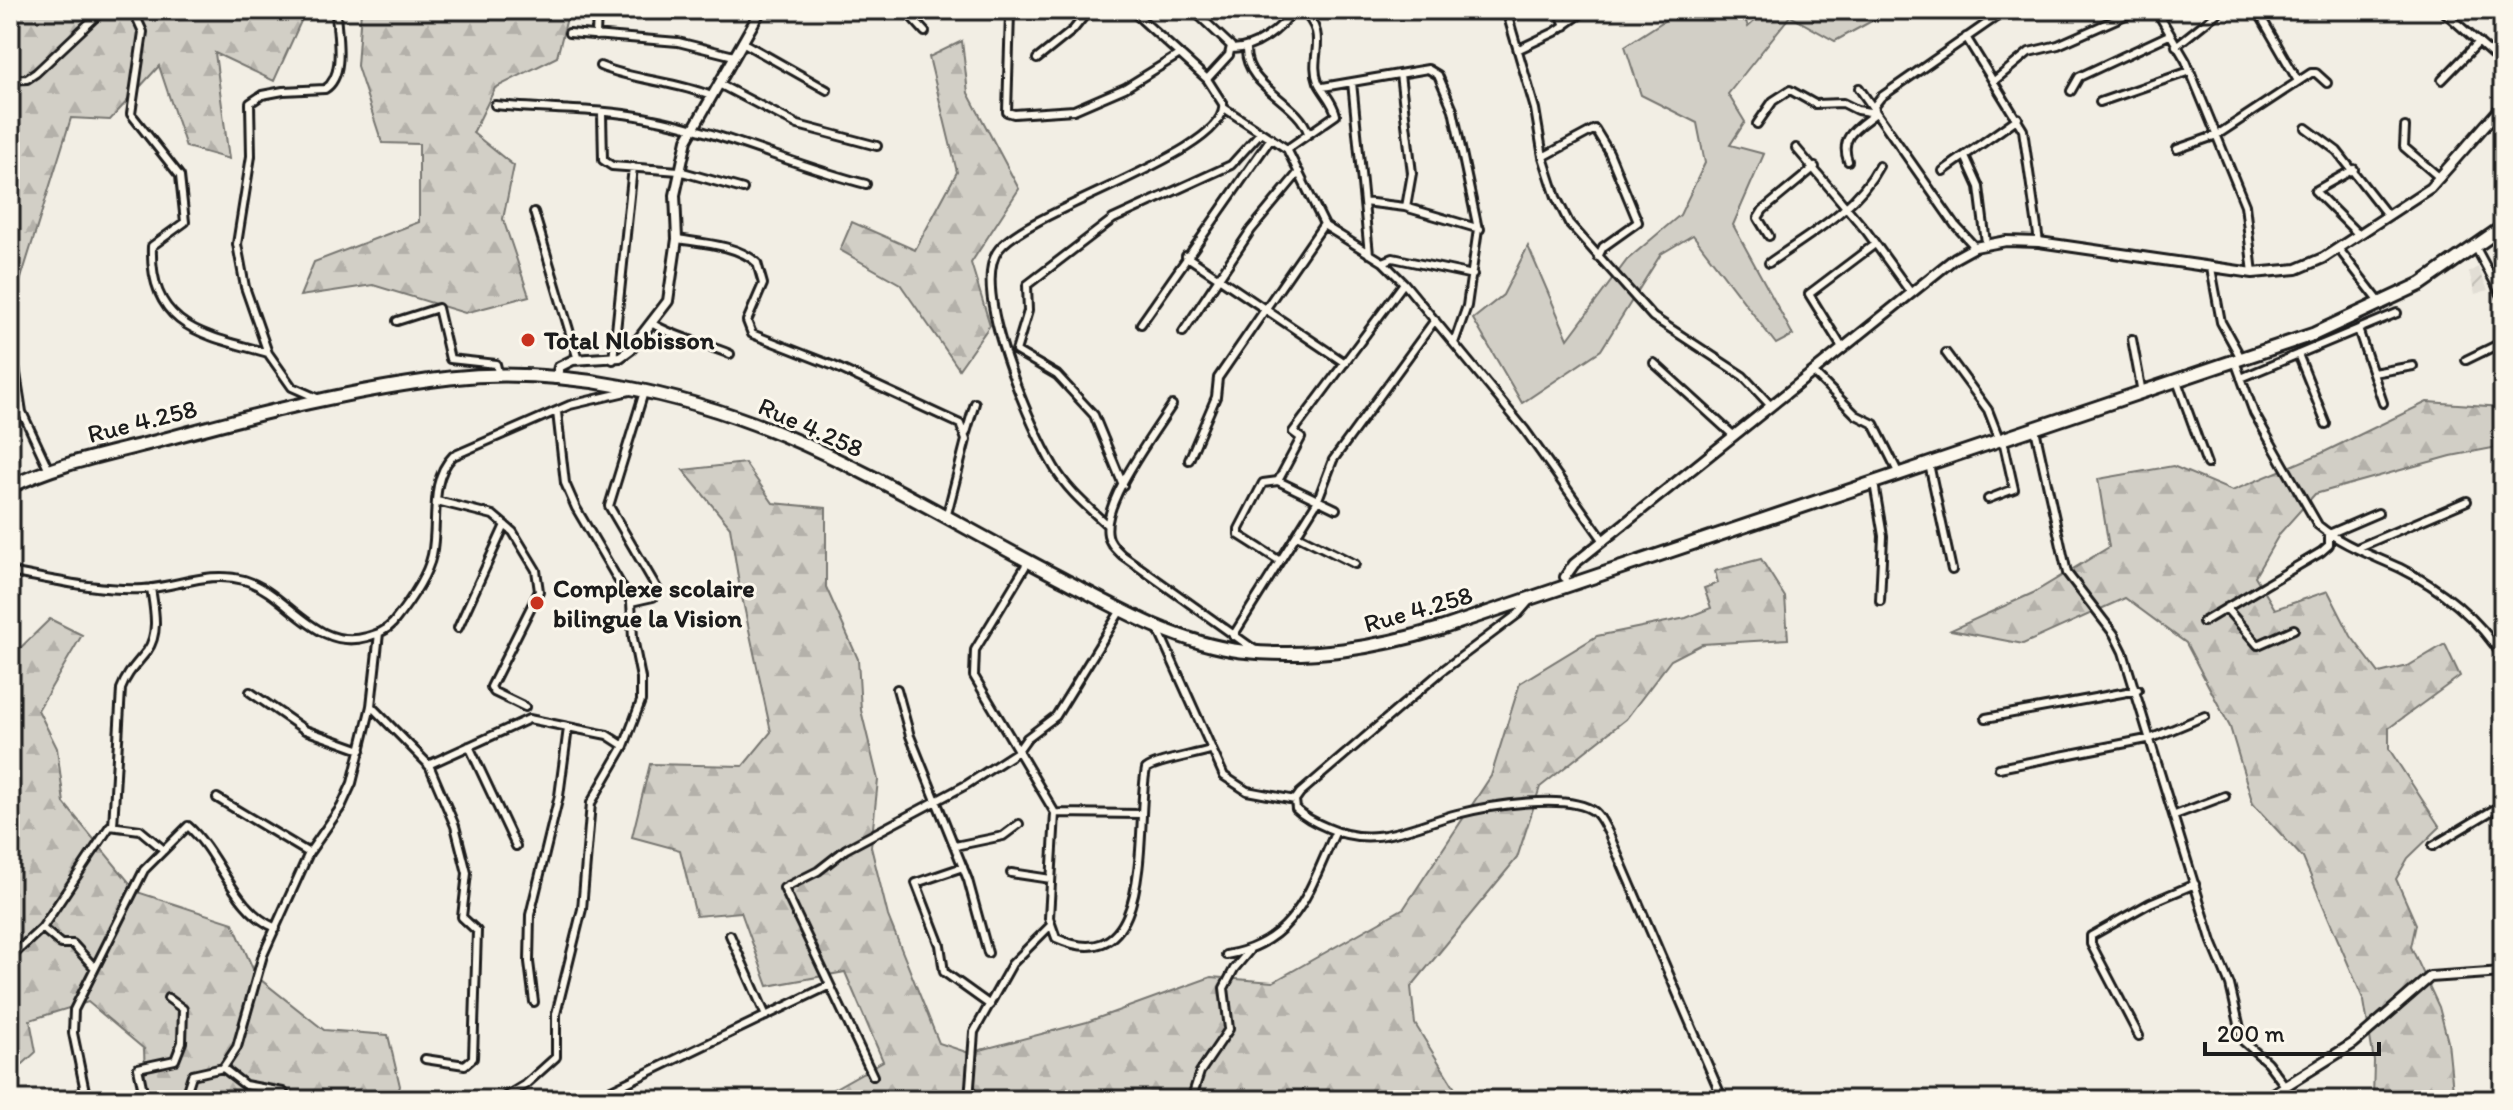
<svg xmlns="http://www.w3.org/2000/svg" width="2513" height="1110" font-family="Itim,sans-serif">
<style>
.industrial{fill:url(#industrial-furrows)}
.green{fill:#d2cfc6;stroke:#777671;stroke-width:2}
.forest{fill:url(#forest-firs);stroke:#777671;stroke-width:2}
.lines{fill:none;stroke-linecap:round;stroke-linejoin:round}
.street-casing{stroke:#1c1c1c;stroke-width:12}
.secondary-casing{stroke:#1c1c1c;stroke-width:14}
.highway-casing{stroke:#1c1c1c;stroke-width:17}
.street{stroke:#fbf7ec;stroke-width:6}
.secondary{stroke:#fbf7ec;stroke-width:8}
.highway{stroke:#fbf7ec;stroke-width:11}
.poi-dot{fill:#c8321e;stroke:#fbf7ec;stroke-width:3}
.labels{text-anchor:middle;stroke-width:6;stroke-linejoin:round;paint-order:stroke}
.poi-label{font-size:26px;font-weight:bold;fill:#1c1c1c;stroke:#fbf7ec;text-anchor:start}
.street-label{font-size:26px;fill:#1c1c1c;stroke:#fbf7ec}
</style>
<defs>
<pattern id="industrial-furrows" width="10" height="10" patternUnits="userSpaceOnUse" patternTransform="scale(2)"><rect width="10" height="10" fill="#e2ded5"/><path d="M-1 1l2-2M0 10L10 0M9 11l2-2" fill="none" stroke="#c1beb6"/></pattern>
<pattern id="forest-firs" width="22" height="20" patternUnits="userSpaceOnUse" patternTransform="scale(2)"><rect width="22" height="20" fill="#d2cfc6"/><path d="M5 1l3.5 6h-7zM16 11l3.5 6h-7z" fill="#b4b1aa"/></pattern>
</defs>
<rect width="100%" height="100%" fill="#f2eee4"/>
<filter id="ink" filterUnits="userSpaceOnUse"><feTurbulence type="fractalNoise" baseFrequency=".0125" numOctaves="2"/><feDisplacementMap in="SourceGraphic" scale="16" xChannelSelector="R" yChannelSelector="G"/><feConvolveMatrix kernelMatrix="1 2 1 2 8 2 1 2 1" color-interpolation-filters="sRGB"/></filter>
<g filter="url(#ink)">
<!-- industrial -->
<path class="industrial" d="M2478 267 2488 290 2475 294 2469 272Z"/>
<!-- green -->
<path class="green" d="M1681 10H1742L1748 27 1767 10H1892L1835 41 1790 16 1728 94 1745 122 1730 145 1764 154 1733 225 1793 335 1776 344 1693 235 1661 254 1601 350 1522 403 1473 319 1503 295 1528 246 1568 339 1627 260 1680 215 1705 163 1697 123 1641 95 1625 46Z"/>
<!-- forest -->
<path class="forest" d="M10 10H306L274 81 215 53 229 159 186 147 159 66 110 120 71 118 10 314Z
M361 10H569L557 57 495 88 473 133 514 166 503 219 529 296 465 313 373 285 300 296 314 262 419 222V144L382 143 357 66Z
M962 41 968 93 1019 189 971 263 990 325 959 369 900 284 840 250 852 222 915 250 957 172 929 57Z
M2427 402 2503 407V446L2451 456 2315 494 2280 533 2255 576 2275 609 2328 591 2351 636 2379 673 2408 666 2445 644 2460 676 2389 728V749L2440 827 2408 858 2396 879 2416 924 2411 947 2439 1007 2448 1042 2454 1100H2373L2374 1061 2364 1001 2303 858 2253 804 2230 727 2186 643 2125 598 2023 644 1951 630 2033 593 2109 547 2098 479 2173 466 2232 491 2322 453Z
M745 463 773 503 826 508V587L858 659 861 710 878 780 871 847 888 916 939 1043 969 1053 1087 1022 1211 977 1273 982 1404 908 1491 776 1520 683 1597 636 1686 618 1711 608 1704 588 1718 583 1715 571 1761 559 1785 597 1788 639 1702 644 1671 660 1626 719 1540 787 1517 858 1411 987 1415 1024 1462 1100H814L883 1061 845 972 768 986 741 912 696 916 680 850 632 837 650 764 743 766 771 732 739 583 730 527 683 470Z
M50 619 82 635 38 710 57 748 64 803 137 892 233 923 256 976 324 1030 388 1035 400 1086 396 1100H146L144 1049 88 1002 30 1020 36 1052 10 1076V658Z"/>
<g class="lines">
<!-- street casing -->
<g class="street-casing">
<path id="street" d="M133 10 143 32 131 114 180 176 185 222 152 246C149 328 204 335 268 353
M905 10 925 32
M1131 10 1207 79
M1506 10 1535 109 1543 157 1556 197 1569 223 1653 317 1743 376 1771 406
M1559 10 1565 26
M2156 10 2186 61 2245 205 2253 273
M2257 10 2298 81
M2442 10 2503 64
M1010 13 1007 112 1014 114 1074 110 1125 88 1180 54
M569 33 678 42 734 56
M596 36 597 10
M1966 37 2023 130 2039 242
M742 42 827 90
M2176 46 2221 10
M1232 49C1255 49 1281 30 1293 10
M1246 49C1245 87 1299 102 1308 133
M1519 49 1555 32 1586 10
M1037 59 1073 30 1089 10
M600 66C636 81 675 81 711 96
M1400 74 1412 173 1406 207
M10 80 27 79 36 73 103 10
M2442 80 2479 42
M1994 81 2029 52 2058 45 2137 10
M1352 82 1369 254
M719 84 798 125 877 146
M1323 87 1428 69 1438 75 1453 110 1478 229 1467 306 1454 343
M1859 88 1955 225 1975 247
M2071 91 2079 77 2169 35
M2100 102 2190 71
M495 105C545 110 599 108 648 118 723 132 792 165 866 184
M1224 108 1287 149 1325 226 1383 262 1404 283 1525 430 1604 541
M602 114 603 160 612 166 679 171 743 189
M1757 124 1773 101 1790 90 1815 104 1843 103 1857 110 1876 113
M2405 127 2404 147 2440 178
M2306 128 2337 151 2388 216
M1796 148 1867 232 1911 293
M1287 149 1336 115C1333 101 1323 93 1318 82 1308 56 1331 35 1301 10
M2177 149 2217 135 2311 73H2316L2327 83
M1965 156 1979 187 1986 243
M1543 157 1595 129 1609 152 1638 222 1603 247 1598 257
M1848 161C1839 136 1857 128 1876 113L1874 106 1881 97 2006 10
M2354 169 2315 191 2359 235
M1943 171 2018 118
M1364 202 1405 207 1480 229
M534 212 578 360
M1769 236 1758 218 1763 210 1815 167
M677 239C702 243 738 245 757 263L763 284 747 321 752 334 834 366 960 424 966 440 946 518
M2338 248 2382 305
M2476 248 2503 298
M1186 256 1345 363
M1383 262 1393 258 1473 275
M1769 263C1808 235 1856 210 1879 166
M2211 268 2221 322 2241 358
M397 321 438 308 450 359 496 364 499 376
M653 324C678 339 704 343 730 354
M1141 324 1271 138
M2358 329 2383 403
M1183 332 1251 230 1299 172
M10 335 22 412 49 470
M2132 339 2142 393
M1843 349 1809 294 1875 244
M1946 353 1988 410 2000 441
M2298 354 2326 424
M613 360 633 167
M2466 360 2503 342
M2235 361 2254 413 2318 525C2342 545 2372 555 2400 568 2439 587 2481 620 2503 658
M1654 363 1733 435
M1813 372 1856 415 1874 424 1899 474
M2373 373 2413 366
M2241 378 2397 313
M2177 381 2207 464
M317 398 292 387 268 353 245 287 237 244 251 156 250 103 262 95 283 91 325 89C347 75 336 32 336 10
M1172 405C1155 432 1101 503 1108 535 1109 543 1116 549 1122 555L1255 650
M2035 429 2067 573 2114 634 2123 652 2212 942 2230 985 2243 1041 2267 1062 2286 1087
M966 433 975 403
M1189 460 1216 397 1218 378 1324 224
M1929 464 1952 570
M1278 481 1301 438 1293 432 1404 283
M1874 483 1883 536 1880 601
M1123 485 1094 415 1057 375 1016 351 1028 311 1027 285 1113 219 1231 165 1261 132
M1988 499 2014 489 2003 440
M437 501 493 515 513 532 536 570 539 591 491 687 494 692 525 707
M1107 525C1088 507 1067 490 1054 467 1032 430 968 287 999 249 1031 208 1230 152 1223 104L1207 79 1229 55 1231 46 1193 10
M1297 535 1355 564
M2357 548 2467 501
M1280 561 1239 535V529L1263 483 1278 481 1336 509
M1028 562 975 650 974 676 1055 813 1049 918 1056 938C1158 984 1135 818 1146 769 1155 761 1195 755 1210 750
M10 572C54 580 98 591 143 589 178 587 209 570 244 580 288 593 315 652 367 637 377 634 386 631 393 623 408 604 427 578 432 555 439 523 428 481 453 456L570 405 630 391
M1531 599 1518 614 1442 671 1300 793 1295 800 1296 809C1305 818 1316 823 1328 828 1375 849 1412 826 1457 814 1488 806 1569 792 1595 812 1601 817 1604 825 1608 832L1723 1100
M631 602 653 597 658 590 609 506 644 392
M2226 608 2258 645 2294 629
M2203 622 2321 552 2329 545V534L2378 513
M1157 627 1224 776 1247 791 1295 800
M458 628 505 525
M1233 636 1317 502 1333 460 1435 320
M897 689 910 736 968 880 988 953
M250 692 305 730 361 750
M371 706 429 765 455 826 467 873 462 917 477 931 473 1058 465 1065 425 1059
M1986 718 2138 690
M469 746 516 846
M428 765 529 719 607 735 624 746
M1999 768 2152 738 2205 716
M217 798 309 853
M1055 813 1142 814
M2175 815 2225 796
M113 826 121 689C127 673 136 665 147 651 160 633 154 608 151 588
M955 846 1003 836 1019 824
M2433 846 2503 804
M963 867 916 883 940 945 944 972 990 1005
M1011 873 1051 879
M730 935 766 1016
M10 953 14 954 42 928
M1226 955C1297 943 1309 889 1336 831
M94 967 73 944H61L42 928 110 826 140 830 164 850
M534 1002 529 962 530 915 559 796 568 728
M2139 1036 2091 944V936L2150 903 2195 884
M223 1068 237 1047 263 955 309 853 341 807 352 783 371 706 379 633
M873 1076 784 888 818 871 846 849 966 785 1017 752 1027 738 1056 716 1121 610
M66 1100 85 1091 73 1033 74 1010 144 870 188 826C220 854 234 911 276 928
M145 1100 138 1068 175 1060 182 1042 183 1009 168 998
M184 1100 192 1075 223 1068 245 1085 283 1092 288 1100
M500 1100 525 1085 556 1057V1014L582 909 591 803 624 746 641 701V678L633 638 631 602 576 508 565 483 557 412
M599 1100V1096L828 986
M969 1100 974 1032 1012 964 1050 926
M1191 1100 1200 1072 1229 1029 1224 988 1234 969 1249 951"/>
</g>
<!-- secondary casing -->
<g class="secondary-casing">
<path id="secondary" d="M556 379 559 367 573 360 620 357 631 349 668 301 677 239 675 195 687 140 761 10
M1565 577 1574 564 1955 258 1975 247 2006 241 2039 242 2253 273 2297 269 2323 258 2430 188 2503 105
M2263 1100 2354 1043 2430 977 2503 972"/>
</g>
<!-- highway casing -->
<g class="highway-casing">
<path id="highway" d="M10 487C60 462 115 453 169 438 260 413 356 389 450 378 560 366 682 393 783 435 880 476 972 533 1066 581 1121 610 1178 643 1241 651 1311 659 1376 648 1442 628L2314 334 2421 284 2503 227"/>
</g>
<!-- street -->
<use href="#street" class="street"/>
<!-- secondary -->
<use href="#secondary" class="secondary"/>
<!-- highway -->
<use href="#highway" class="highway"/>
</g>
</g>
<!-- markers -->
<g class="poi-dot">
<circle cx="528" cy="340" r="8"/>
<circle cx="537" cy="603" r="8"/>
</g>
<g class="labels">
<!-- poi labels -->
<g class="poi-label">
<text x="544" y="349">Total Nlobisson</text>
<text x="553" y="597">Complexe scolaire<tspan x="553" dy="30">bilingue la Vision</tspan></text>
</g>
<!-- street labels -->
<g class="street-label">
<text transform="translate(142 421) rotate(-14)" y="9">Rue 4.258</text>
<text transform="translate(811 427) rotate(24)" y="9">Rue 4.258</text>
<text transform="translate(1418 609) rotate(-16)" y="9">Rue 4.258</text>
</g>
</g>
<!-- margin -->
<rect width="2513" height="1110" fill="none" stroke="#fbf7ec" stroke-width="40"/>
<rect x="20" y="20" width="2473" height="1070" fill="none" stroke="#1c1c1c" stroke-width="3" filter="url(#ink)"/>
<!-- scale -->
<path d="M2205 1042v12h174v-12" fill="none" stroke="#1c1c1c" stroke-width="4"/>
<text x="2217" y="1042" font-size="24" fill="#1c1c1c" stroke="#fbf7ec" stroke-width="6" paint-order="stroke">200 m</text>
</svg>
